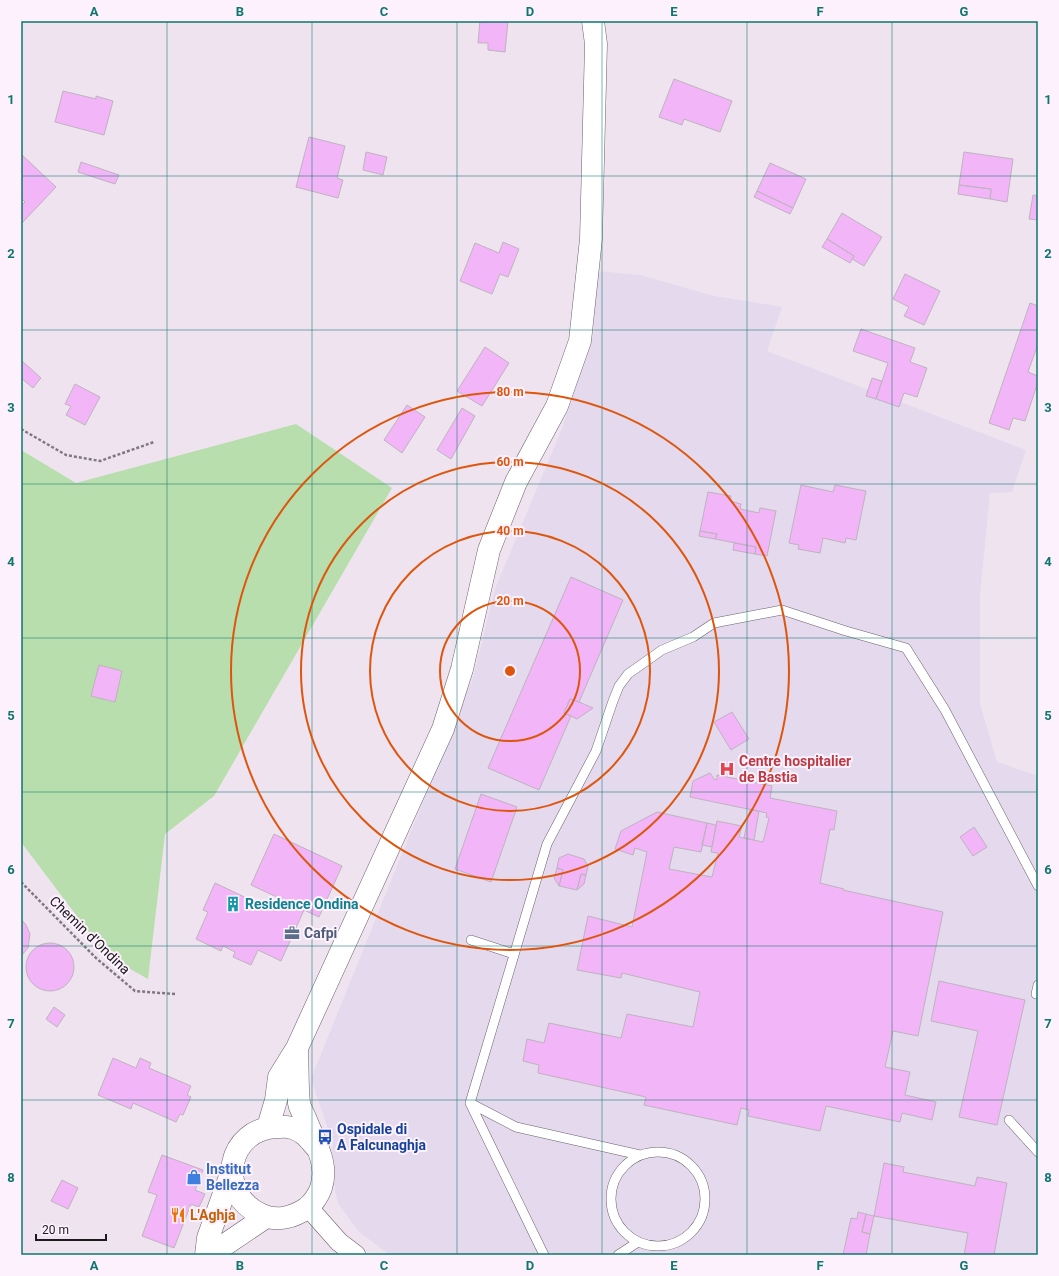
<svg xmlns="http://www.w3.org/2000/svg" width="1059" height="1276" font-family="Roboto,sans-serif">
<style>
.medical{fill:#e4d9ed}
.green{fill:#b7deac}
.building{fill:#f2b5f7;stroke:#beb3bf}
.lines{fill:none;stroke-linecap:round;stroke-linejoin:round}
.service-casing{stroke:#6a616b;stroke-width:10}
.minor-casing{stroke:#6a616b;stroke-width:20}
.secondary-casing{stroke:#6a616b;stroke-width:23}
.path{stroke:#807880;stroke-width:2.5;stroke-dasharray:3 2;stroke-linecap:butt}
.service{stroke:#fff;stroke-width:9}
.minor{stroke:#fff;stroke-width:19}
.secondary{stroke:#fff;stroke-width:22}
.grid{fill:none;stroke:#0f766e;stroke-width:1;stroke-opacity:0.55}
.ring{fill:none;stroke:#de560d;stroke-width:2}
.labels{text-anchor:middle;stroke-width:4;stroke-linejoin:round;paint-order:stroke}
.health-label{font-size:14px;font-weight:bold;fill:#be3a42;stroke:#fcf1fd;text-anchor:start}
.culture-label{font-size:14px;font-weight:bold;fill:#0d838f;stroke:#fcf1fd;text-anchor:start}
.service-label{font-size:14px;font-weight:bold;fill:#4e5e75;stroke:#fcf1fd;text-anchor:start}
.street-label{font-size:14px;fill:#1d191d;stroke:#fcf1fd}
.transit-label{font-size:14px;font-weight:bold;fill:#164399;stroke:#fcf1fd;text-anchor:start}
.shop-label{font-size:14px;font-weight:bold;fill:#366cbe;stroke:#fcf1fd;text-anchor:start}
.food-label{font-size:14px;font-weight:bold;fill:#c56008;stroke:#fcf1fd;text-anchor:start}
.centre{fill:#de560d;stroke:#fcf1fd;stroke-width:2}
.ring-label{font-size:12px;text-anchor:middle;font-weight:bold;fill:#de560d;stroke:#fcf1fd;stroke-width:4;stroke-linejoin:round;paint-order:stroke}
.neatline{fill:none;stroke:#0f766e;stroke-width:1.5}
.grid-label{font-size:13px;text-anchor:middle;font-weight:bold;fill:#0f766e}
</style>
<rect width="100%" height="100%" fill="#efe3ef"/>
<!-- medical -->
<path class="medical" d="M596 271 640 275 714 296 782 307 767 351 1026 450 1012 492 990 493 980 594V704L997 762 1038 776V1255H390L358 1231 338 1203 335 1190 332 1140 311 1079 473 678 495 589 561 431 594 332Z"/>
<!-- green -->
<path class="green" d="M296 424 392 488 214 796 165 834 148 979 107 956 21 842V450L76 483Z"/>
<!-- building -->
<path class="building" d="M480 21H508L505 52 488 50V43H478Z
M674 79 732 101 720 132 684 119 682 125 659 117Z
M63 91 96 99V96L113 101 104 135 55 122Z
M309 137 345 146 337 178 343 180 338 198 296 187Z
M366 152 387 157 383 175 363 170Z
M964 152 1013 159 1007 202 990 199 991 189 959 185Z
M21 154 56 187 22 223 21 221V206L25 202 21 198Z
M81 162 119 175 115 184 78 172Z
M770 163 806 179 793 208 757 191Z
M959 185 991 189 990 199 958 194Z
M757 191 793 208 790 214 754 197Z
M1033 195 1038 196V220L1029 219Z
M842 213 882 237 864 266 852 259 854 256 827 239Z
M827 239 854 256 850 263 822 247Z
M503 242 519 249 508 277 500 274 492 294 460 281 475 243 499 253Z
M905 274 940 291 924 325 904 316 909 307 893 299Z
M1030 303 1038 306V344L1028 372 1038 376V382L1025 421 1013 418 1009 430 989 423Z
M861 329 915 348 910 362 927 368 917 397 904 393 899 407 876 399 888 363 853 351Z
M485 347 509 363 482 406 457 391Z
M21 360 41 378 33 388 21 378Z
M872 378 882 381 876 399 866 396Z
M75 384 100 397 85 425 66 415 71 406 65 404Z
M407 405 425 417 402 453 384 440Z
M462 408 475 416 451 459 437 450Z
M801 485 833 492 835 485 866 491 856 540 846 538 845 543 823 538 820 553 798 549 799 545 789 543Z
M708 492 731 496 730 501 741 504 740 509 759 513 760 508 776 511 767 556 755 554 756 547 715 539 717 534 700 531Z
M700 531 717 534 715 539 699 536Z
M734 543 756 547 755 554 733 550Z
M571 577 623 600 579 702 570 699 564 713 571 716 539 790 488 768Z
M99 665 122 671 115 702 91 696Z
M570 699 579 702 593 708 577 719 571 716 564 713Z
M732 712 749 739 731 750 714 722Z
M710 773 714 779 717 780V775L772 786 770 798 837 811 834 830 830 829 820 883 844 889 843 890 943 912 918 1036 893 1031 885 1067 910 1072 905 1095 936 1102 932 1120 902 1113 900 1122 826 1106 820 1131 748 1116 749 1110 741 1108 737 1125 644 1105 646 1097 538 1073 539 1065 523 1061 527 1039 544 1043 549 1023 621 1038 627 1014 693 1027 700 992 622 973 621 978 577 970 588 916 632 927 647 852 635 848 633 855 615 849 621 831 657 812 707 823 701 852 674 847 669 869 712 877 718 853 711 852 717 821 742 826 739 837 763 842 769 818 766 817 767 813 690 797 693 781Z
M481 794 517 807 491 882 455 869Z
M750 809 759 811 754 840 744 838Z
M707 823 716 825 712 847 702 845Z
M974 827 987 847 973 856 960 837Z
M274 834 342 866 319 917 304 910 281 961 258 950 251 965 233 957 235 952 223 946 221 951 196 939 208 912 203 910 215 883 274 911 279 898 251 885Z
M568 854 584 859 588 866 586 875 581 874 577 890 559 886 563 870 557 868 559 858Z
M557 868 563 870 559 886 554 878Z
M581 874 586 875 584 884 577 890Z
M21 919 26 925 30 934 28 948 21 956Z
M26 967a24 24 0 1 1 48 0a24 24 0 1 1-48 0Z
M939 981 1025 1000 997 1125 959 1117 978 1031 931 1021Z
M54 1007 65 1015 57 1027 46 1019Z
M113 1058 136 1068 140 1058 151 1063 149 1068 191 1086 187 1095 191 1097 183 1115 180 1114 176 1122 133 1103 131 1109 98 1095Z
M162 1155 203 1170 195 1190 205 1194 199 1207 191 1204 174 1248 142 1236 157 1195 148 1192Z
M884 1163 904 1167 903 1172 975 1186 977 1177 1007 1183 994 1255H964L968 1233 874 1216Z
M62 1180 78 1188 68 1209 51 1201Z
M858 1212 866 1214 862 1232 870 1234 866 1255H843L851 1218 857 1219Z
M866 1214 874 1216 870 1234 862 1232Z"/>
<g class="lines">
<!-- service casing -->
<g class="service-casing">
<path id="service" d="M471 940 514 954
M1036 994 1038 985
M470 1103 516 1127 640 1155
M1009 1120 1038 1152
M611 1199a47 47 0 1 1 94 0a47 47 0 1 1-94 0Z
M544 1255 470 1103 547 844 596 751 613 701 619 686 628 674 662 650 693 637 714 623 782 610 846 631 906 648 945 710 1038 886
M618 1255 638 1242"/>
</g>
<!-- minor casing -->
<g class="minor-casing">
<path id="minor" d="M308 1207 339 1242 356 1255"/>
</g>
<!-- secondary casing -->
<g class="secondary-casing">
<path id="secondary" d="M297 1048C298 1066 297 1085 299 1103 300 1109 304 1114 306 1120 315 1143 329 1164 321 1188 318 1196 313 1203 307 1208 294 1217 277 1222 262 1215 214 1194 227 1127 279 1127 288 1126 298 1129 305 1135 309 1138 313 1144 317 1148
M268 1127 276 1100 279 1077 297 1048 443 729 462 669 489 550 516 482 557 406 580 341 591 239 596 44 593 21
M206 1255 208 1238 231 1174
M215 1255 223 1246 266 1217"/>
</g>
<!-- path -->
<path class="path" d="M21 429 66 455 100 461 154 442
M21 882 96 958 135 991 175 994"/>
<!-- service -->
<use href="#service" class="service"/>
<!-- minor -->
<use href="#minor" class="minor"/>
<!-- secondary -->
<use href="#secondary" class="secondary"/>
</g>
<!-- grid -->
<path class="grid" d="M167 21V1255M312 21V1255M457 21V1255M602 21V1255M747 21V1255M892 21V1255M21 176H1038M21 330H1038M21 484H1038M21 638H1038M21 792H1038M21 946H1038M21 1100H1038"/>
<!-- distance rings -->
<g class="ring">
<circle cx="510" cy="671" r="70"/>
<circle cx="510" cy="671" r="140"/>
<circle cx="510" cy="671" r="209"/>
<circle cx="510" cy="671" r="279"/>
</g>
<!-- icons -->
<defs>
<g id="hospital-bare" transform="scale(1.2)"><path d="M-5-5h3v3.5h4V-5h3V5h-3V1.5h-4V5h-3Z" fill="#e0444e" stroke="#fcf1fd" stroke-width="2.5" paint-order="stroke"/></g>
<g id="building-bare" transform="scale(1.2)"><path d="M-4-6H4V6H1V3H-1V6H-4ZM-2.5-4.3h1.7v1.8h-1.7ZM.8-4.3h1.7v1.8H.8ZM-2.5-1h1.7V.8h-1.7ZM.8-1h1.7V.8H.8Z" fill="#0f9aa8" stroke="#fcf1fd" stroke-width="2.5" paint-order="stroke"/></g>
<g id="office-bare" transform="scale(1.2)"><path d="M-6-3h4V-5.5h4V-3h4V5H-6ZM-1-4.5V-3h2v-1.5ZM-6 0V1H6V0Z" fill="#5c6f8a" stroke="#fcf1fd" stroke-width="2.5" paint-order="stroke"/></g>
<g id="bus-bare" transform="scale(1.2)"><path d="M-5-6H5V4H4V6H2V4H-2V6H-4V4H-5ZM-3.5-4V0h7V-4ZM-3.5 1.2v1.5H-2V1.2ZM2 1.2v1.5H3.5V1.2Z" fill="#1a4fb4" stroke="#fcf1fd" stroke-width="2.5" paint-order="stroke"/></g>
<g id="shop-bare" transform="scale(1.2)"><path d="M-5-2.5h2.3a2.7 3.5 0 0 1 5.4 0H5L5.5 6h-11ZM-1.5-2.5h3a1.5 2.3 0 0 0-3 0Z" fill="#3f7fe0" stroke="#fcf1fd" stroke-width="2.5" paint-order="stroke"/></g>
<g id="restaurant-bare" transform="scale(1.2)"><path d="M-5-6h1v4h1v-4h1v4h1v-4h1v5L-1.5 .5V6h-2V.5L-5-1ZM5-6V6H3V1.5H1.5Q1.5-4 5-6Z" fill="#e8710a" stroke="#fcf1fd" stroke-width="2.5" paint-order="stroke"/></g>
</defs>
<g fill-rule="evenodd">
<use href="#hospital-bare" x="727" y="769"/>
<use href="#building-bare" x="233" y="904"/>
<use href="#office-bare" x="292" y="933"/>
<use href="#bus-bare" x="325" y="1137"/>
<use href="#shop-bare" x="194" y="1177"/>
<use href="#restaurant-bare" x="178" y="1215"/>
</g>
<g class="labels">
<!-- health labels -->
<g class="health-label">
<text x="739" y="766">Centre hospitalier<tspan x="739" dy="16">de Bastia</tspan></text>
</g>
<!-- culture labels -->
<g class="culture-label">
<text x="245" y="909">Residence Ondina</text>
</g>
<!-- service labels -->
<g class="service-label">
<text x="304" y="938">Cafpi</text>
</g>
<!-- street labels -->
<g class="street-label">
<text transform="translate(90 935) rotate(44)" y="5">Chemin d'Ondina</text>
</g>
<!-- transit labels -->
<g class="transit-label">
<text x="337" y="1134">Ospidale di<tspan x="337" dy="16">A Falcunaghja</tspan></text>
</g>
<!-- shop labels -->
<g class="shop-label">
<text x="206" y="1174">Institut<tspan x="206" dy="16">Bellezza</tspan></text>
</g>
<!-- food labels -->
<g class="food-label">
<text x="190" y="1220">L'Aghja</text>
</g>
</g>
<circle cx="510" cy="671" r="6" class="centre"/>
<g class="ring-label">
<text x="510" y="396">80 m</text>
<text x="510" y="466">60 m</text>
<text x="510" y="535">40 m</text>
<text x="510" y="605">20 m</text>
</g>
<!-- border -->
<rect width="1059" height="1276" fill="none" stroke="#fcf1fd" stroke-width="44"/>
<!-- scale -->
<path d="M36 1234v6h70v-6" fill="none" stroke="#1d191d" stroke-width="2"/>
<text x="42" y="1234" font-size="12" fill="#1d191d" stroke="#fcf1fd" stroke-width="3" paint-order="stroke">20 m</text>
<rect x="22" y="22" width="1015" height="1232" class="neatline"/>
<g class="grid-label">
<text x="94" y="16">A</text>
<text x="240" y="16">B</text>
<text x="384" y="16">C</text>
<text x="530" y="16">D</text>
<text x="674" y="16">E</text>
<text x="820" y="16">F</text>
<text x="964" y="16">G</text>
<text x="11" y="104">1</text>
<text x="1048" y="104">1</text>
<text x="11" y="258">2</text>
<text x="1048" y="258">2</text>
<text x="11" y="412">3</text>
<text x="1048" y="412">3</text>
<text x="11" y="566">4</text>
<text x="1048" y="566">4</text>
<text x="11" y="720">5</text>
<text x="1048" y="720">5</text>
<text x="11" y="874">6</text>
<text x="1048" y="874">6</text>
<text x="11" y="1028">7</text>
<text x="1048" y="1028">7</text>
<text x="11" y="1182">8</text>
<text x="1048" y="1182">8</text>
<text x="94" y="1270">A</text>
<text x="240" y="1270">B</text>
<text x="384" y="1270">C</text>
<text x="530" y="1270">D</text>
<text x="674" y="1270">E</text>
<text x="820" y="1270">F</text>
<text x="964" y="1270">G</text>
</g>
</svg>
